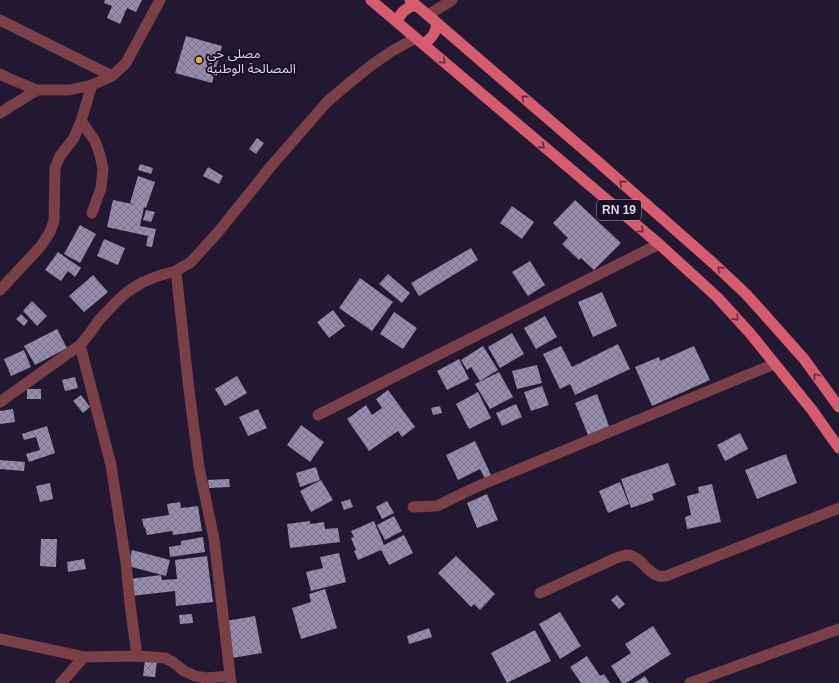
<svg xmlns="http://www.w3.org/2000/svg" width="839" height="683" font-family="Helvetica,'Noto Sans Arabic',sans-serif">
<style>
.building{fill:url(#building-cross-hatch)}
.lines{fill:none;stroke-linecap:round;stroke-linejoin:round}
.minor{stroke:#7a3f47;stroke-width:11}
.primary{stroke:#d55b6e;stroke-width:11}
.oneway{stroke:#642d44}
.poi-dot{fill:#eaaa38;stroke:#190f28;stroke-width:1.5}
.labels{text-anchor:middle;stroke-width:4;stroke-linejoin:round;paint-order:stroke}
.shield{fill:#190f28;stroke:#a29baf;stroke-width:1}
.shield-label{font-size:12px;font-weight:bold;fill:#ddd7e9}
.poi-label{font-size:13px;fill:#ddd7e9;stroke:#190f28;text-anchor:start}
</style>
<defs>
<pattern id="building-cross-hatch" width="8" height="8" patternUnits="userSpaceOnUse"><rect width="8" height="8" fill="#958bab"/><path d="M0 0l8 8M0 8l8-8" fill="none" stroke="#7c748d"/></pattern>
</defs>
<rect width="100%" height="100%" fill="#221832"/>
<!-- building -->
<path class="building" d="M105 0H142L136 12 127 8 120 24 107 18 112 6 104 3Z
M186 36 222 46 212 83 175 73Z
M257 138 264 143 256 154 249 149Z
M140 164 153 168 151 174 138 170Z
M208 167 223 176 219 184 203 176Z
M138 176 155 182 146 208 144 207 140 226 156 229 152 247 146 246 148 236 107 227 113 200 137 205 130 203Z
M575 200 621 243 594 270 581 258 579 260 562 244 568 238 553 223Z
M512 206 534 222 522 239 500 223Z
M146 210 155 212 151 222 143 220Z
M80 225 96 234 80 263 64 254Z
M104 239 125 248 118 265 97 256Z
M471 248 478 260 419 296 411 283Z
M58 252 81 268 75 277 68 271 61 281 45 270Z
M530 261 545 285 528 296 512 272Z
M388 274 410 293 402 303 379 284Z
M93 275 108 292 84 312 69 296Z
M360 278 393 302 372 331 339 308Z
M602 292 617 326 593 337 578 302Z
M32 301 47 316 37 326 23 311Z
M333 310 345 326 329 338 317 322Z
M394 312 417 328 403 349 380 334Z
M21 314 28 321 24 326 16 319Z
M545 316 557 337 536 349 524 328Z
M57 329 67 348 35 365 24 346Z
M512 333 524 354 500 368 488 347Z
M618 344 630 369 575 395 570 384 560 389 543 354 561 346 572 367Z
M483 346 498 370 480 381 471 367 467 370 461 360Z
M694 346 710 380 652 406 635 367 659 357 660 361Z
M24 350 31 367 11 376 4 359Z
M459 359 469 379 447 390 437 371Z
M537 365 542 383 517 389 512 371Z
M499 372 513 397 490 409 475 384Z
M237 376 247 393 225 406 215 389Z
M75 377 78 388 65 391 62 380Z
M542 386 549 405 531 411 524 392Z
M27 389H41V399H27Z
M388 390 415 427 402 437 398 431 369 451 347 419 366 405 372 415 382 408 376 399Z
M478 392 491 418 469 429 456 404Z
M597 394 609 426 588 435 575 403Z
M81 395 90 407 83 413 73 401Z
M516 404 522 417 502 426 496 413Z
M440 406 442 413 433 415 431 408Z
M13 409 15 422 0 424V411Z
M258 409 267 428 248 436 239 417Z
M301 425 324 442 310 462 287 445Z
M47 426 55 453 29 462 26 454 40 450 36 437 24 440 22 434Z
M740 433 748 449 725 461 717 445Z
M475 441 491 475 485 479 480 469 458 480 446 455Z
M786 454 797 483 757 499 745 470Z
M0 460 25 462 24 471 0 469Z
M668 463 676 485 652 494 654 500 631 508 621 479Z
M316 467 320 480 300 487 296 473Z
M229 479 230 487 209 488 208 480Z
M321 480 333 500 311 512 300 491Z
M620 482 629 504 608 513 599 491Z
M50 483 53 499 40 502 36 486Z
M712 484 721 522 687 529 685 517 691 515 687 496 699 493 698 487Z
M487 494 498 520 477 528 467 503Z
M350 499 353 507 344 510 341 502Z
M387 501 394 513 382 519 376 507Z
M180 502 181 508 198 506 202 531 173 535 172 531 147 535 145 527 144 528 142 519 169 515 167 504Z
M394 516 402 531 385 540 377 525Z
M310 521V524L324 522 325 529 338 528 340 542 290 548 287 524Z
M374 521 384 545 404 535 413 553 389 565 381 550 358 560 354 551 356 550 351 538 354 537 351 531Z
M203 537 205 552 170 557 169 547 181 545V541Z
M41 539H57L56 567 40 566Z
M132 550 170 560 166 576 128 566Z
M339 553 346 582 311 591 306 572 323 568 320 557Z
M207 556 213 602 176 606 175 591 131 596 129 579 161 575 162 580 177 579 175 560Z
M456 556 495 594 480 610 474 604 471 607 438 573Z
M84 559 86 569 68 572 67 562Z
M325 589 337 628 301 639 292 608 311 602 309 594Z
M617 595 625 604 619 609 611 600Z
M560 612 581 646 560 659 539 624Z
M192 614 193 623 180 624 179 615Z
M255 616 262 653 232 658 226 621Z
M653 626 671 654 626 683H622L611 666 631 653 625 644Z
M429 628 432 637 409 644 407 636Z
M535 630 551 661 507 683 491 653Z
M587 656 600 676 604 674 610 683H581L570 667Z
M145 660 157 661 155 677 143 676Z
M645 676 649 683H634Z"/>
<g class="lines">
<!-- minor -->
<path class="minor" d="M428 15 452 0
M0 20 112 76 126 63 160 0
M0 74 8 78 37 90H69L92 85 112 76
M0 113 37 90
M81 121 95 141 100 155 103 169 101 188 92 213
M176 271 189 390 199 467 214 539 231 683
M0 290 41 246 50 232 54 221 55 168 60 156 74 138 81 121 92 85
M80 345 111 465 126 563 130 604 137 656
M0 402 80 345 90 333 99 320 117 301 127 292 143 282 158 276 176 271 191 262 219 231 272 165 327 102 348 84 373 64 392 51 416 38
M318 415 659 244
M413 507 437 506 476 487 774 364
M540 593 616 558C620 557 623 556 626 555 641 555 646 573 659 576 661 577 664 576 666 576L839 508
M0 639 84 657 137 656 165 658 173 662 184 671 195 676 206 678 230 676
M61 683 84 657
M690 683 839 629"/>
<!-- primary -->
<path class="primary" d="M371 0 659 244 717 297 749 332 812 410 839 448
M410 0 437 23 596 160 713 263 746 294 772 323 804 359 839 407
M397 22C400 13 406 7 416 5
M423 44C432 39 436 33 437 23"/>
</g>
<!-- one-way arrows -->
<defs><path id="oneway-chevron" d="M-2-3.5L2.5 0L-2 3.5" fill="none" stroke-width="1.6" stroke-linecap="round" stroke-linejoin="round"/></defs>
<g class="oneway">
<use href="#oneway-chevron" transform="translate(443 61) rotate(40)"/>
<use href="#oneway-chevron" transform="translate(524 98) rotate(-139)"/>
<use href="#oneway-chevron" transform="translate(542 146) rotate(40)"/>
<use href="#oneway-chevron" transform="translate(622 183) rotate(-139)"/>
<use href="#oneway-chevron" transform="translate(641 230) rotate(40)"/>
<use href="#oneway-chevron" transform="translate(720 269) rotate(-136)"/>
<use href="#oneway-chevron" transform="translate(736 318) rotate(48)"/>
<use href="#oneway-chevron" transform="translate(816 376) rotate(-127)"/>
</g>
<!-- markers -->
<circle class="poi-dot" cx="199" cy="60" r="4"/>
<g class="labels">
<!-- shield labels -->
<rect class="shield" x="597" y="200" width="44" height="20" rx="3"/>
<g class="shield-label">
<text x="619" y="214">RN 19</text>
</g>
<!-- poi labels -->
<g class="poi-label">
<text x="207" y="58">مصلى حي<tspan x="207" dy="15">المصالحة الوطنية</tspan></text>
</g>
</g>
</svg>
